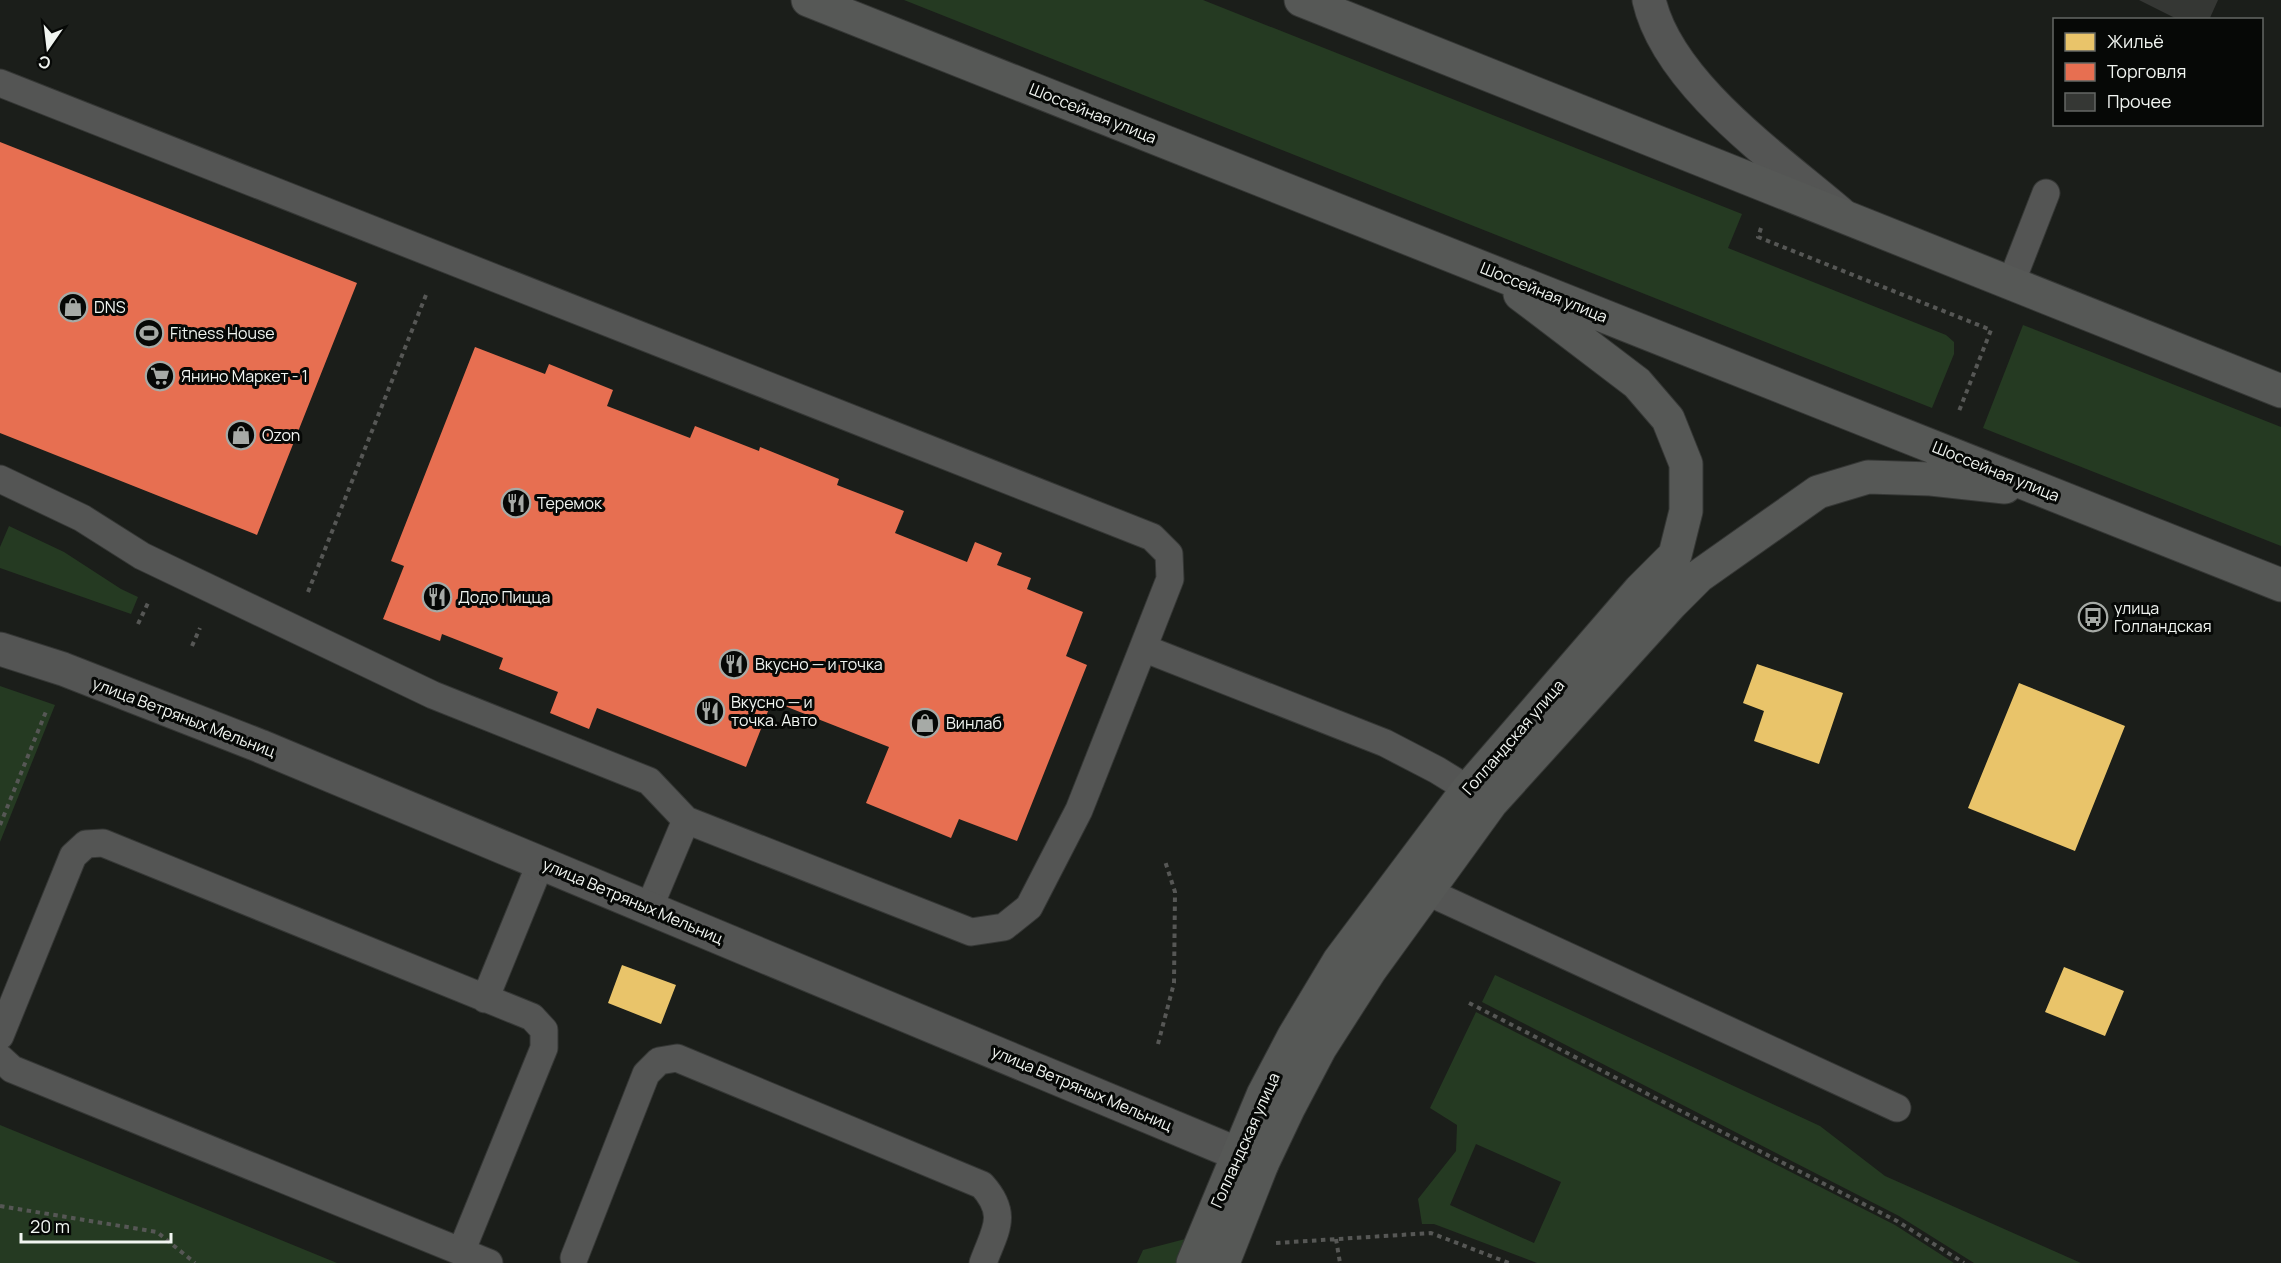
<svg xmlns="http://www.w3.org/2000/svg" width="2281" height="1263" font-family="Manrope,sans-serif">
<style>
.green{fill:#253a22;fill-rule:evenodd}
.homes{fill:#e9c46a}
.shops{fill:#e76f51}
.building{fill:#353734}
.lines{fill:none;stroke-linecap:round;stroke-linejoin:round}
.lane-casing{stroke:#353735;stroke-width:29}
.street-casing{stroke:#353735;stroke-width:35}
.secondary-casing{stroke:#353735;stroke-width:35}
.path{stroke:#565755;stroke-width:4;stroke-dasharray:4.5 4.5;stroke-linecap:butt}
.lane{stroke:#545554;stroke-width:27}
.street{stroke:#545554;stroke-width:33}
.secondary{stroke:#565856;stroke-width:33}
.labels{text-anchor:middle;stroke-width:6;stroke-linejoin:round;paint-order:stroke}
.street-label{font-size:16px;fill:#f1f5f1;stroke:#060806}
.poi-label{font-size:16px;fill:#f1f5f1;stroke:#060806;text-anchor:start}
</style>
<rect width="100%" height="100%" fill="#1b1e1a"/>
<!-- green -->
<path class="green" d="M904 0H1203L1742 214 1728 248 1946 335 1954 342V354L1932 408Z
M2023 325 2281 427V546L1983 428Z
M9 526 64 552 121 589 138 597 131 614 0 568V547Z
M0 686 55 705 0 842Z
M1495 975 1820 1126 1885 1176 2081 1263H1974L1899 1216 1482 1002Z
M1476 1012 1895 1225 1954 1263H1537L1434 1224H1422L1418 1199 1456 1151 1457 1125 1430 1108ZM1476 1144 1561 1182 1534 1243 1450 1205Z
M0 1125 337 1263H0Z
M1189 1238 1179 1263H1137L1143 1250Z"/>
<!-- homes -->
<path class="homes" d="M1757 664 1843 693 1819 764 1754 741 1764 711 1743 703Z
M2019 683 2125 726 2075 851 1968 808Z
M622 965 676 985 661 1024 608 1003Z
M2064 967 2124 991 2105 1036 2045 1012Z"/>
<!-- shops -->
<path class="shops" d="M0 142 357 283 257 535 0 433Z
M475 347 545 374 549 364 613 390 607 406 690 438 695 426 759 451 760 447 839 479 837 485 904 511 895 533 967 562 975 542 1002 553 997 565 1031 578 1027 589 1083 612 1066 656 1087 665 1017 841 959 819 951 838 866 803 889 747 772 701 746 767 597 708 589 729 550 713 558 692 499 669 503 658 442 634 440 641 383 619 404 566 391 561Z"/>
<!-- building -->
<path class="building" d="M2139 0H2218L2209 20H2179Z"/>
<g class="lines">
<!-- lane casing -->
<g class="lane-casing">
<path id="lane" d="M0 83 1152 537 1169 554 1170 579 1143 648 1385 743 1437 770 1484 799
M2011 283 2046 193
M0 479 82 518 142 556 433 695 649 781 686 820 649 908
M686 820 971 932 1004 927 1029 907 1079 810 1143 648
M1411 881 1428 892 1897 1108
M485 999 541 862
M0 1036 73 856 86 844 103 843 532 1017 544 1030V1048L461 1252
M0 1058 12 1069 489 1263
M574 1258 646 1074 659 1061 677 1058 982 1185C1009 1215 995 1230 983 1263"/>
</g>
<!-- street casing -->
<g class="street-casing">
<path id="street" d="M1649 0C1668 84 1777 159 1841 214
M0 649 63 669 260 746 1262 1164"/>
</g>
<!-- secondary casing -->
<g class="secondary-casing">
<path id="secondary" d="M808 0 2281 585
M1301 0 2281 391
M1193 1263 1263 1095 1294 1036 1339 961 1468 789 1640 590 1675 555 1686 511V464L1668 419 1637 383 1520 294
M1223 1263 1262 1164 1289 1107 1320 1048 1370 970 1491 803 1671 604 1699 576 1818 492 1868 477 1931 479 2005 487"/>
</g>
<!-- path -->
<path class="path" d="M1761 228 1758 237 1991 330 1959 411
M308 592 426 295
M138 624 148 603
M192 646 200 628
M0 825 47 709
M1469 1003 1897 1221 1964 1263
M1158 1044 1174 983 1175 892 1165 861
M0 1206 157 1232 195 1263
M1336 1239 1340 1263
M1276 1243 1431 1233 1509 1263"/>
<!-- lane -->
<use href="#lane" class="lane"/>
<!-- street -->
<use href="#street" class="street"/>
<!-- secondary -->
<use href="#secondary" class="secondary"/>
</g>
<!-- icons -->
<defs>
<g id="shop-ring" transform="scale(1.5)"><circle r="9.5" fill="#060806" stroke="#a6aaa6" stroke-width="1.5"/><path d="M-5-2.5h2.3a2.7 3.5 0 0 1 5.4 0H5L5.5 6h-11ZM-1.5-2.5h3a1.5 2.3 0 0 0-3 0Z" fill="#a6aaa6"/></g>
<g id="stadium-ring" transform="scale(1.5)"><circle r="9.5" fill="#060806" stroke="#a6aaa6" stroke-width="1.5"/><path d="M0-5a6.5 5 0 1 0 0 10a6.5 5 0 1 0 0-10ZM-3.5-1.8h7v3.6h-7Z" fill="#a6aaa6"/></g>
<g id="supermarket-ring" transform="scale(1.5)"><circle r="9.5" fill="#060806" stroke="#a6aaa6" stroke-width="1.5"/><path d="M-6-5.5h2.5l.6 2H6L4.5 2H-2.5L-4.4-4H-6ZM-1.5 3.2a1.3 1.3 0 1 0 .1 0ZM3 3.2a1.3 1.3 0 1 0 .1 0Z" fill="#a6aaa6"/></g>
<g id="restaurant-ring" transform="scale(1.5)"><circle r="9.5" fill="#060806" stroke="#a6aaa6" stroke-width="1.5"/><path d="M-5-6h1v4h1v-4h1v4h1v-4h1v5L-1.5 .5V6h-2V.5L-5-1ZM5-6V6H3V1.5H1.5Q1.5-4 5-6Z" fill="#a6aaa6"/></g>
<g id="bus-ring" transform="scale(1.5)"><circle r="9.5" fill="#060806" stroke="#a6aaa6" stroke-width="1.5"/><path d="M-5-6H5V4H4V6H2V4H-2V6H-4V4H-5ZM-3.5-4V0h7V-4ZM-3.5 1.2v1.5H-2V1.2ZM2 1.2v1.5H3.5V1.2Z" fill="#a6aaa6"/></g>
</defs>
<g fill-rule="evenodd">
<use href="#shop-ring" x="73" y="307"/>
<use href="#stadium-ring" x="149" y="333"/>
<use href="#supermarket-ring" x="160" y="376"/>
<use href="#shop-ring" x="241" y="435"/>
<use href="#restaurant-ring" x="516" y="503"/>
<use href="#restaurant-ring" x="437" y="597"/>
<use href="#bus-ring" x="2093" y="617"/>
<use href="#restaurant-ring" x="734" y="664"/>
<use href="#restaurant-ring" x="710" y="711"/>
<use href="#shop-ring" x="925" y="723"/>
</g>
<g class="labels">
<!-- street labels -->
<g class="street-label">
<text transform="translate(1093 113) rotate(22)" y="6">Шоссейная улица</text>
<text transform="translate(1544 292) rotate(22)" y="6">Шоссейная улица</text>
<text transform="translate(1996 471) rotate(22)" y="6">Шоссейная улица</text>
<text transform="translate(184 717) rotate(21)" y="6">улица Ветряных Мельниц</text>
<text transform="translate(1513 737) rotate(-49)" y="6">Голландская улица</text>
<text transform="translate(633 901) rotate(23)" y="6">улица Ветряных Мельниц</text>
<text transform="translate(1082 1088) rotate(23)" y="6">улица Ветряных Мельниц</text>
<text transform="translate(1245 1140) rotate(-66)" y="6">Голландская улица</text>
</g>
<!-- poi labels -->
<g class="poi-label">
<text x="94" y="313">DNS</text>
<text x="170" y="339">Fitness House</text>
<text x="181" y="382">Янино Маркет - 1</text>
<text x="262" y="441">Ozon</text>
<text x="537" y="509">Теремок</text>
<text x="458" y="603">Додо Пицца</text>
<text x="2114" y="614">улица<tspan x="2114" dy="18">Голландская</tspan></text>
<text x="755" y="670">Вкусно — и точка</text>
<text x="731" y="708">Вкусно — и<tspan x="731" dy="18">точка. Авто</tspan></text>
<text x="946" y="729">Винлаб</text>
</g>
</g>
<!-- legend -->
<rect x="2053" y="18" width="210" height="108" fill="#060806" stroke="#646764" stroke-width="1.5"/>
<rect x="2065" y="33" width="30" height="18" fill="#e9c46a" stroke="#646764" stroke-width="1.5"/>
<text x="2107" y="48" font-size="18" fill="#f1f5f1">Жильё</text>
<rect x="2065" y="63" width="30" height="18" fill="#e76f51" stroke="#646764" stroke-width="1.5"/>
<text x="2107" y="78" font-size="18" fill="#f1f5f1">Торговля</text>
<rect x="2065" y="93" width="30" height="18" fill="#353734" stroke="#646764" stroke-width="1.5"/>
<text x="2107" y="108" font-size="18" fill="#f1f5f1">Прочее</text>
<!-- north arrow -->
<g transform="translate(48 48) rotate(194)" stroke="#060806" stroke-width="4.5" paint-order="stroke">
<path d="M0-4.5L10 22L0 15L-10 22Z" fill="#f1f5f1"/>
<text y="-9" font-size="16" font-weight="bold" text-anchor="middle" fill="#f1f5f1">С</text>
</g>
<!-- scale -->
<path d="M21 1233v9h150v-9" fill="none" stroke="#f1f5f1" stroke-width="3"/>
<text x="30" y="1233" font-size="18" fill="#f1f5f1" stroke="#060806" stroke-width="4.5" paint-order="stroke">20 m</text>
</svg>
